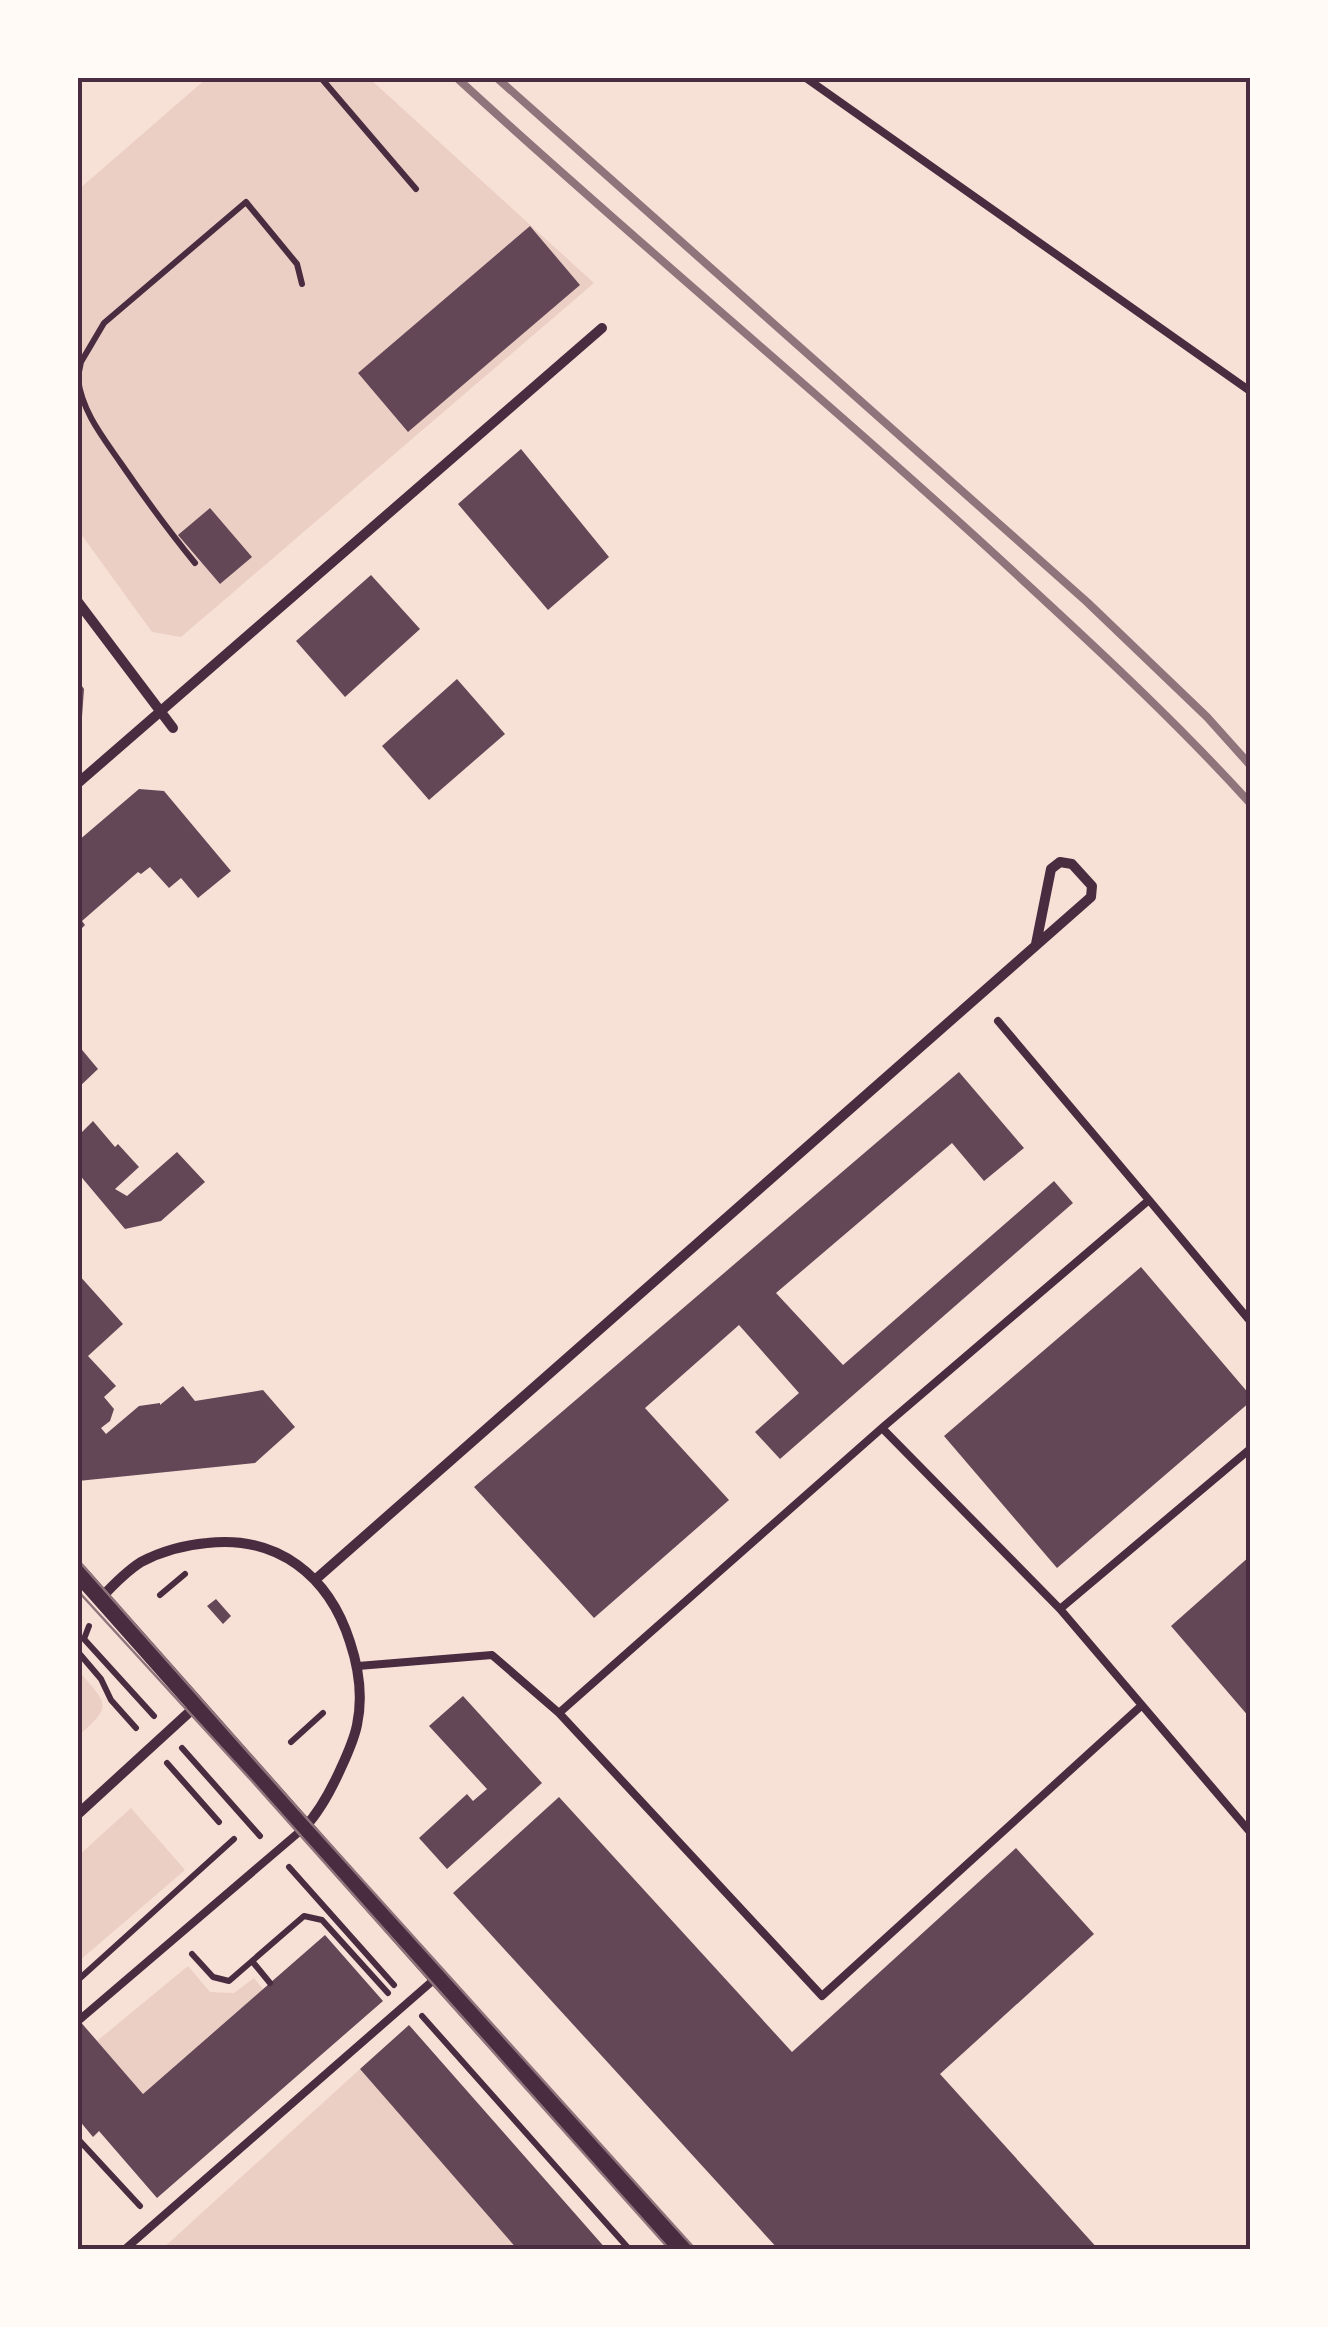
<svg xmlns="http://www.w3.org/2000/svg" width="1328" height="2327" font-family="'Sofia Sans Condensed',sans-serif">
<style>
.green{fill:#ebcfc5}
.building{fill:#644757}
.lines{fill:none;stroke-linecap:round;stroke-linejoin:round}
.path{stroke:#4a2c40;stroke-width:6}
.service{stroke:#4a2c40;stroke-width:8}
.minor{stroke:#4a2c40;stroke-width:10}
.tertiary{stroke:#4a2c40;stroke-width:18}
.tram{stroke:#8f747c;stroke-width:2.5}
.rail{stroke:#8f747c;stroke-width:8}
.neatline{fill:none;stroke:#4a2c40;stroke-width:4}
</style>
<rect width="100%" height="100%" fill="#f7e1d7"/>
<!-- green -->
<path class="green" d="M207 78H369L594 283 181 637 152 632 78 530V190Z
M78 1670C107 1704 114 1705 78 1736Z
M131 1808 185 1870 78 1962V1856Z
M188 1966 210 1992 234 1993 254 1978 263 1989 143 2094 97 2041Z
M360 2069 518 2249 161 2250Z"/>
<!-- building -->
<path class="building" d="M530 226 580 285 408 432 358 373Z
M521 449 609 557 548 610 458 504Z
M210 508 252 557 220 584 178 535Z
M371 575 420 629 345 697 296 641Z
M457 679 505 734 429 800 382 746Z
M78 680 84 689 82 717 78 721Z
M139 789 164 791 231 871 198 898 181 878 169 888 150 867 141 874 138 872 82 921 85 925 78 932V841Z
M78 1045 98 1069 78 1088Z
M959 1072 1024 1148 984 1181 952 1143 776 1293 843 1365 1054 1181 1073 1203 780 1459 755 1432 799 1393 739 1325 645 1408 729 1500 594 1618 474 1487Z
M93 1121 115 1147 118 1144 139 1167 115 1189 127 1196 177 1152 205 1182 161 1221 125 1229 78 1173V1136Z
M1141 1267 1250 1395V1402L1057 1568 944 1436Z
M78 1274 123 1324 88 1356 116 1386 104 1397 114 1409 110 1421 101 1428 106 1434 139 1406 160 1403V1405L183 1386 195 1401 263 1390 295 1427 255 1463 78 1481Z
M1250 1556V1718L1171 1626Z
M216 1599 231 1616 223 1624 207 1606Z
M463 1696 542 1783 447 1869 419 1838 467 1794 473 1801 487 1789 429 1726Z
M559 1797 792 2052 1016 1848 1094 1934 940 2074 1099 2250H779L453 1893Z
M325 1935 383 2001 157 2198 99 2131 93 2137 78 2119V2019L143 2094Z
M409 2025 607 2250H518L360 2069Z"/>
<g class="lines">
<!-- path -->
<path class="path" d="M321 78 416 189
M78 377 81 362 104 323 246 202 297 264 302 284
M78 379C82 411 102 436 120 462 144 497 168 530 195 563
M160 1595 185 1574
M89 1626 84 1639 154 1716
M78 1652 101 1679 111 1700 136 1728
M291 1742 323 1713
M182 1748 260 1836
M167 1763 219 1822
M289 1867 394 1985
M192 1954 213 1977 229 1981 304 1916 322 1920 388 1993
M252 1961 270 1983
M78 1980 234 1839
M422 2016 630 2250
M78 2139 140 2206"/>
<!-- service -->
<path class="service" d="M806 78 1250 391
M998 1021 1149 1200
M882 1428 1060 1609 1250 1832
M1060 1609 1250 1449
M358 1666 492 1655 559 1713
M1141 1706 822 1996 559 1713 882 1428 1149 1200 1250 1321
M78 2021 305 1827
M124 2250 437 1977"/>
<!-- minor -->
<path class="minor" d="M78 602 173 728
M78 783 602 328
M316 1579 1091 897 1092 886 1072 864 1060 862 1051 869 1036 944
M101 1598C113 1585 127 1571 141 1562 162 1551 184 1545 207 1543 278 1535 329 1576 350 1642 359 1669 363 1697 357 1725 354 1740 347 1755 341 1768 332 1788 320 1811 305 1827
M78 1814 196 1706"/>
<!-- tertiary -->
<path class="tertiary" d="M78 1572 437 1977 683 2250"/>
<!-- tram -->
<path class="tram" d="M78 1560 310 1822 696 2250
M78 1591 251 1780 670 2250"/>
<!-- rail -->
<path class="rail" d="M457 78C644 250 842 412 1029 586 1105 656 1180 726 1250 803
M497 78 1087 602 1207 717 1250 765"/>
</g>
<!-- border -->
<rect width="1328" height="2327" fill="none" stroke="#fffaf5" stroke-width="160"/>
<rect x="80" y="80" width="1168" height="2167" class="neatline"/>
</svg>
